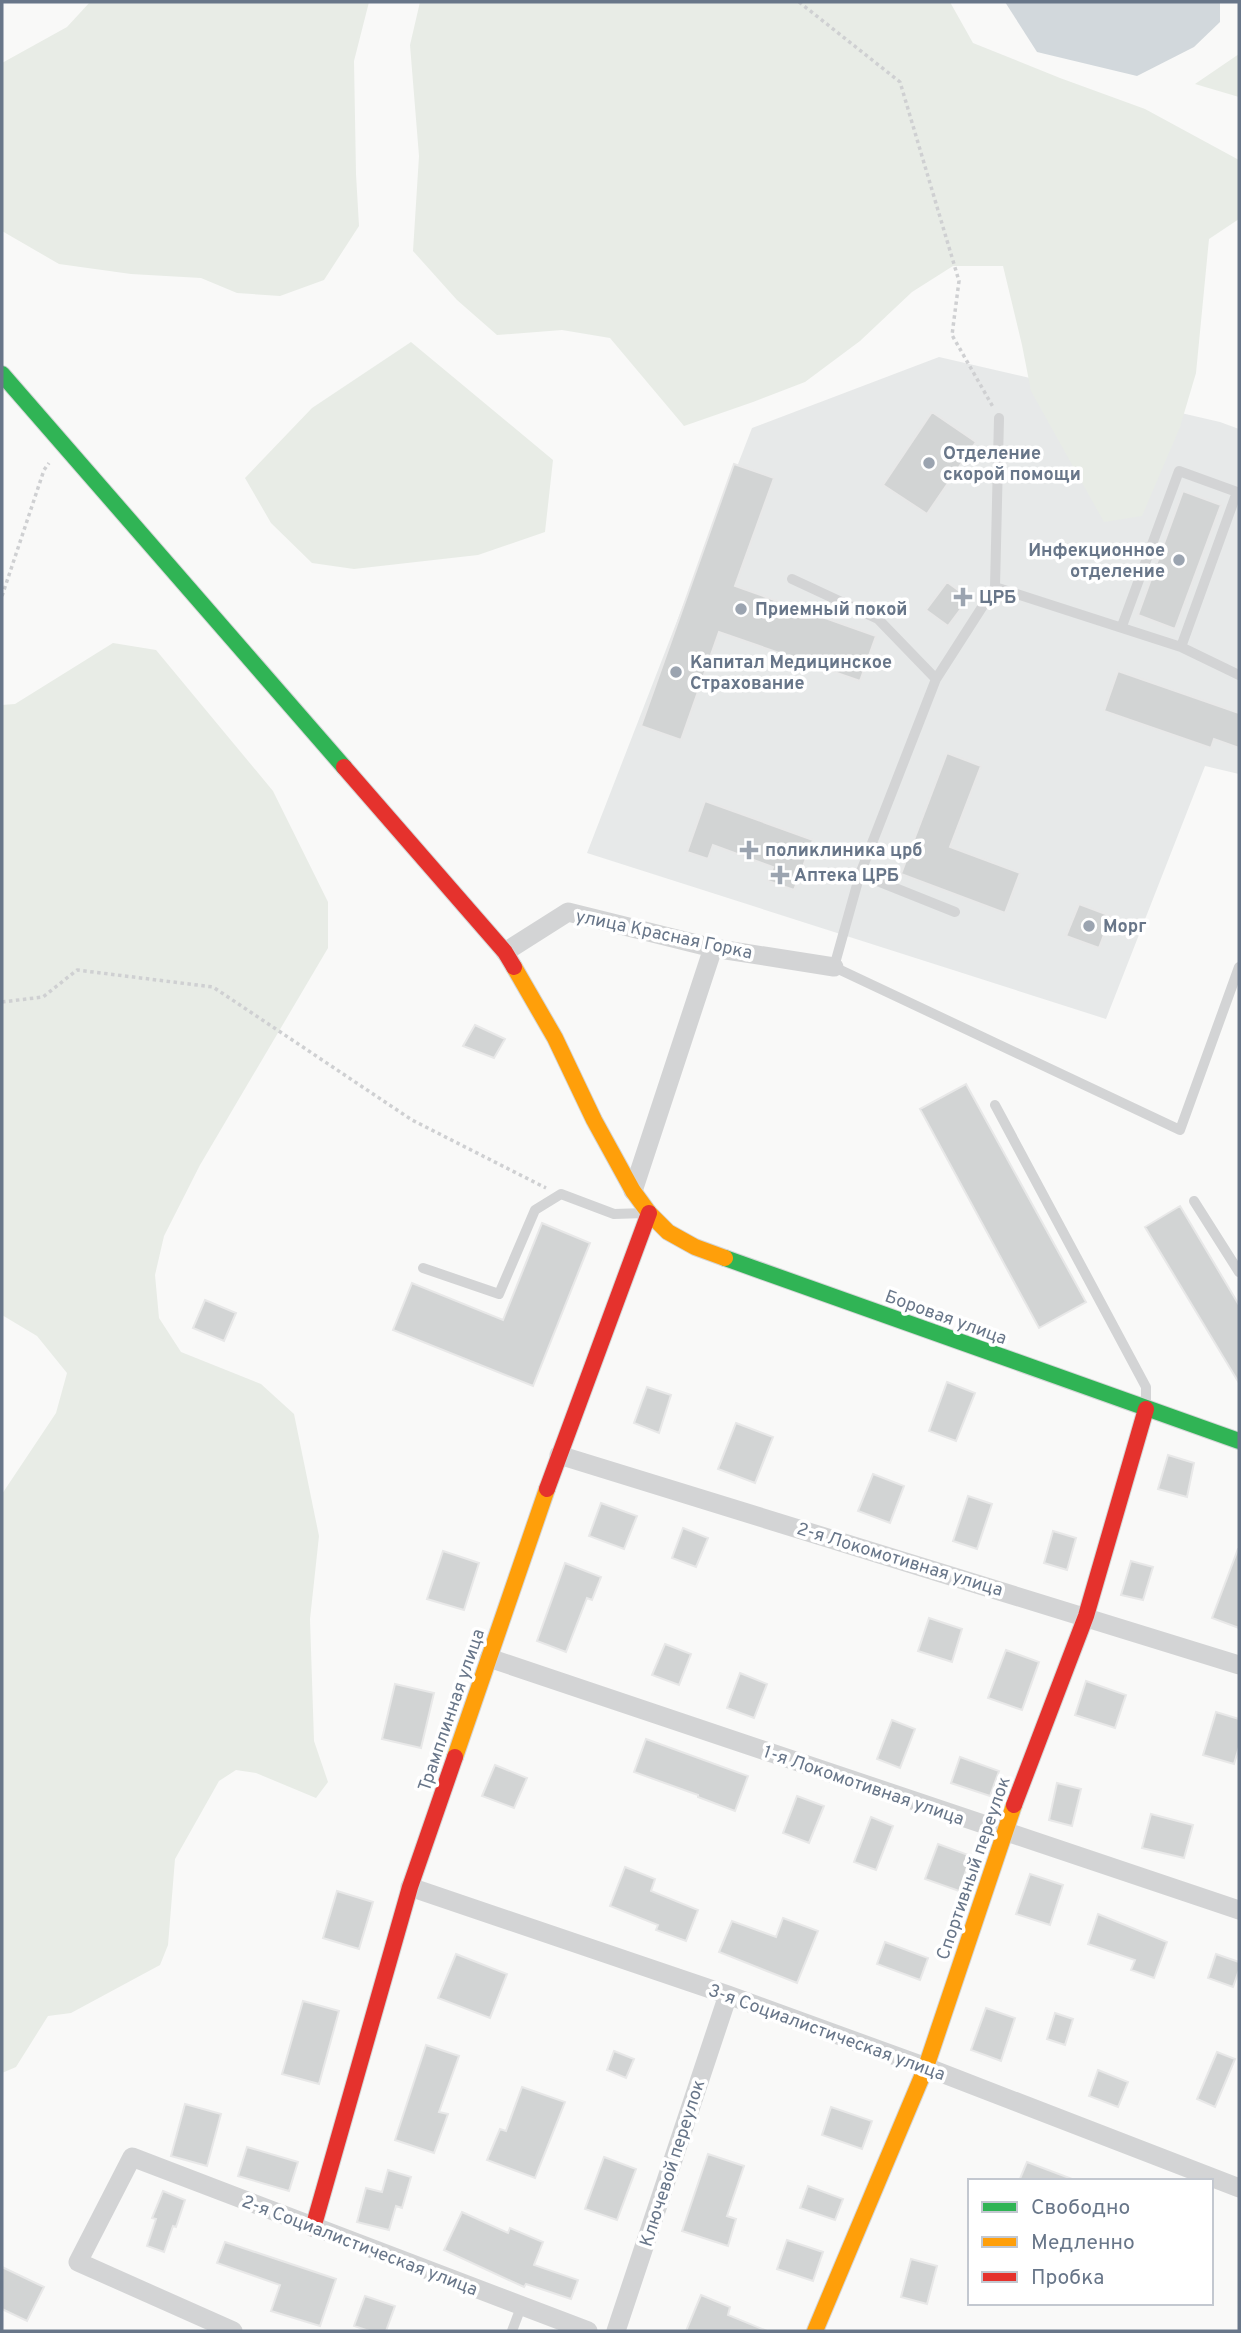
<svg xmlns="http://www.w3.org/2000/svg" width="1241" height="2333" font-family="Overpass,sans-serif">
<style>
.built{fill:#e7e9e9}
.green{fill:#e8ece6}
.water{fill:#d2d8dc}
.building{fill:#d2d4d4;stroke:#e8e8e8;stroke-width:2}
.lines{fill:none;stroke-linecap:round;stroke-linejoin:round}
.fast-casing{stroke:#d4d6d7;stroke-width:18}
.slow-casing{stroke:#d4d6d7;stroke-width:18}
.jam-casing{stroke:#d4d6d7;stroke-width:18}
.path{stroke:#cfd0d2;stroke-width:3.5;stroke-dasharray:3.5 3.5;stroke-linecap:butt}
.lane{stroke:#d3d4d5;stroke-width:10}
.street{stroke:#d3d4d5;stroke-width:19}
.fast{stroke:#30b455;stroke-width:16}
.slow{stroke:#ff9f0a;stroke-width:16}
.jam{stroke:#e5322d;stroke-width:16}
.poi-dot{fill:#9ba4b0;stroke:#fff;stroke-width:2.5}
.labels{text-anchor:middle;stroke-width:7;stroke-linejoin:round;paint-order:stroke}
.poi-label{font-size:18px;font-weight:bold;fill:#687689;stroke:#fff;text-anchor:start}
.street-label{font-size:18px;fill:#687689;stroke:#fff}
</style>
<rect width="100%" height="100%" fill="#f9f9f8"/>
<!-- built -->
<path class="built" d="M939 357 1220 422 1239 429V774L1205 766 1106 1019 587 853 752 428Z"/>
<!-- green -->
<path class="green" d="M90 2H369L354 61 356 174 359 226 324 280 280 296 237 293 201 278 131 274 59 264 2 231V63L67 27Z
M420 2H950L973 43 1060 78 1145 109 1239 160V219L1209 239 1196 373 1180 427 1142 516 1104 522 1031 391 1022 345 1003 266H953L912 292 860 341 805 382 753 402 684 426 610 338 562 330 497 335 457 300 413 251 419 156 410 45Z
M1239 54V97L1195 84Z
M411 342 553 460 545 532 478 555 354 569 312 563 271 523 245 478 312 408Z
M113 643 156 650 273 791 328 902V948L200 1165 164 1236 155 1275 159 1318 181 1352 261 1384 294 1414 319 1536 310 1619 314 1741 328 1782 316 1798 256 1773 236 1770 219 1781 175 1859 168 1945 160 1965 71 2013 48 2016 16 2067 2 2073V1494L56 1413 67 1373 37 1336 2 1315V705L15 704Z"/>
<!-- water -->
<path class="water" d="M1005 2H1220V22L1194 47 1137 76 1037 52Z"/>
<!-- building -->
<path class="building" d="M932 412 976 442 927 514 883 485Z
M734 464 774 478 735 586 876 636 860 681 719 632 681 740 641 726Z
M1183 491 1221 505 1175 629 1138 615Z
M947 582 969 598 948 626 926 610Z
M1118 671 1239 713V748L1214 739 1211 748 1104 711Z
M947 753 981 766 950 847 1020 873 1005 913 901 874Z
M705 801 813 840 794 890 768 881 773 867 713 845 708 859 687 852Z
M1079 904 1111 916 1099 948 1066 936Z
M475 1025 505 1039 494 1058 463 1046Z
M966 1084 1086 1302 1039 1328 920 1109Z
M1180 1206 1239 1305V1383L1145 1227Z
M542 1223 590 1243 533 1386 393 1330 412 1283 503 1320Z
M205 1300 236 1313 224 1341 193 1328Z
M947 1382 975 1393 956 1441 929 1431Z
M647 1387 671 1395 659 1433 634 1423Z
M736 1423 773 1437 755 1483 718 1469Z
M1168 1455 1194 1463 1187 1497 1158 1489Z
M873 1474 904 1486 890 1523 858 1511Z
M968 1496 992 1504 977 1549 953 1541Z
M601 1503 637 1516 624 1549 589 1536Z
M683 1528 708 1538 696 1567 672 1558Z
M1053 1531 1076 1538 1067 1570 1044 1563Z
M1238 1549H1239V1628L1212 1618Z
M443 1551 479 1563 464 1610 427 1599Z
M1131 1561 1153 1567 1143 1600 1121 1595Z
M565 1563 601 1577 592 1600 587 1598 566 1652 537 1641Z
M929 1618 962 1629 952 1662 918 1651Z
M665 1644 691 1654 679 1685 652 1675Z
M1006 1650 1039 1662 1022 1710 988 1698Z
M740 1673 767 1684 754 1718 727 1708Z
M1086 1681 1126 1695 1115 1728 1075 1715Z
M395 1684 434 1693 421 1748 382 1739Z
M1216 1712 1239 1719V1747L1234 1764 1203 1755Z
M892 1720 915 1729 900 1768 877 1759Z
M646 1739 748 1776 735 1811 698 1797V1795L634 1772Z
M960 1757 999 1771 990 1796 951 1783Z
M495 1765 527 1778 514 1808 482 1796Z
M1057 1783 1081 1789 1072 1826 1049 1820Z
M797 1796 824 1806 809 1843 783 1833Z
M1151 1814 1193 1825 1184 1858 1142 1848Z
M871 1817 893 1826 876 1870 854 1862Z
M938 1844 971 1856 959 1891 925 1879Z
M625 1867 655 1879 651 1891 698 1910 686 1941 656 1930 658 1925 610 1906Z
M1030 1874 1063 1885 1050 1925 1016 1914Z
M337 1891 373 1902 359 1949 323 1938Z
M1098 1914 1167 1942 1154 1978 1131 1970 1135 1960 1088 1944Z
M783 1918 818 1931 797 1983 719 1952 732 1921 776 1937Z
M885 1942 928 1958 920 1980 877 1964Z
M456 1954 507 1974 490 2018 438 1998Z
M1216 1954 1239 1962V1970L1233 1987 1208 1978Z
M303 2001 339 2011 319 2084 282 2074Z
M986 2008 1015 2018 1001 2061 971 2050Z
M1055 2013 1073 2019 1065 2045 1047 2039Z
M426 2045 459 2056 439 2112 448 2114 434 2153 395 2140Z
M614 2051 634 2059 626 2078 607 2070Z
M1217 2052 1235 2059 1215 2107 1197 2099Z
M1098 2070 1128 2082 1118 2107 1089 2096Z
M522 2087 565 2102 535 2178 487 2160 500 2129 506 2131Z
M185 2104 221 2114 207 2166 171 2156Z
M831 2107 872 2121 862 2149 822 2135Z
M247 2147 298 2162 289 2191 238 2176Z
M708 2154 744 2166 727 2216 736 2219 728 2246 682 2231Z
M604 2157 636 2169 617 2220 585 2209Z
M1027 2162 1072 2179V2181H1019Z
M388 2170 411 2177 402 2208 396 2206 389 2230 357 2222 366 2188 382 2192Z
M808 2186 843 2199 835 2220 800 2208Z
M163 2191 185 2200 176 2227 173 2226 164 2252 147 2246 156 2219 152 2218Z
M462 2212 508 2233 510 2228 543 2242 534 2265 578 2280 571 2299 526 2284 524 2287 444 2250Z
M787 2240 823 2252 813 2281 777 2269Z
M225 2242 336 2279 320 2326 271 2311 280 2285 217 2263Z
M911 2259 937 2266 927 2304 901 2297Z
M2 2267 44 2287 27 2321 2 2309Z
M701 2295 730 2307 728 2315 767 2331H686Z
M365 2296 395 2306 386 2331H369L354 2326Z"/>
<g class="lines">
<!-- fast casing -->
<g class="fast-casing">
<path id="fast" d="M2 374 344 767
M725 1258 1239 1441"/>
</g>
<!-- slow casing -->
<g class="slow-casing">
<path id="slow" d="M514 967 555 1038 594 1120 633 1191 649 1213 668 1232 695 1247 725 1258
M455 1757 547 1489
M815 2331 926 2067 1014 1805"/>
</g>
<!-- jam casing -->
<g class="jam-casing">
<path id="jam" d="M344 767 505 952 514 967
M547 1489 649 1213
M1014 1805 1086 1616 1146 1409
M313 2228 410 1887 455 1757"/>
</g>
<!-- path -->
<path class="path" d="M799 2 900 82 959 281 952 335 993 407
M2 596 44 470 49 463
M2 1002 43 997 77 970 213 987 412 1120 546 1188"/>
<!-- lane -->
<path class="lane" d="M792 579 878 619 936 679
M995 587 999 418
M1122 626 1179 471 1237 492 1181 647
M1239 675 1181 647 995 587 936 679 860 874 834 967 1180 1130 1239 967
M860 874 955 912
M995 1105 1146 1387V1405
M1194 1201 1239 1272
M423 1268 499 1294 535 1210 561 1194 614 1214 645 1213
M512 2331 521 2307"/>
<!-- street -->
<path class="street" d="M505 952 568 912 713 948 834 967
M633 1191 713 948
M559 1455 1239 1665
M489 1658 1239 1910
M410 1887 728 1995 926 2067 1239 2188
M233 2331 78 2262 132 2157 588 2331
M616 2331 728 1995"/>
<!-- fast -->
<use href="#fast" class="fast"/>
<!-- slow -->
<use href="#slow" class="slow"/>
<!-- jam -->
<use href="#jam" class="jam"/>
</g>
<!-- markers -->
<g class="poi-dot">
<circle cx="929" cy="463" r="7"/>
<circle cx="1179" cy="560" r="7"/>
<path d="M959.5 586.5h7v7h7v7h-7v7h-7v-7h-7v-7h7z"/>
<circle cx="741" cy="609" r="7"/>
<circle cx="676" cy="672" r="7"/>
<path d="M745.5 839.5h7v7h7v7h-7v7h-7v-7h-7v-7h7z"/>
<path d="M776.5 864.5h7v7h7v7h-7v7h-7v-7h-7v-7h7z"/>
<circle cx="1089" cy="926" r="7"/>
</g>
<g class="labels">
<!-- poi labels -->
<g class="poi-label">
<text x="943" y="459">Отделение<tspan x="943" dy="21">скорой помощи</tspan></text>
<text x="1165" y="556" text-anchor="end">Инфекционное<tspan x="1165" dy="21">отделение</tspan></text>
<text x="979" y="603">ЦРБ</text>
<text x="755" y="615">Приемный покой</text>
<text x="690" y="668">Капитал Медицинское<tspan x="690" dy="21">Страхование</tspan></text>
<text x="765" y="856">поликлиника црб</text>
<text x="794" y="881">Аптека ЦРБ</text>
<text x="1103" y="932">Морг</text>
</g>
<!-- street labels -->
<g class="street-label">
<text transform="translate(664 934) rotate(12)" y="6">улица Красная Горка</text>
<text transform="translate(946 1317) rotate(20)" y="6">Боровая улица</text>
<text transform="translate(900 1559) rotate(17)" y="6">2-я Локомотивная улица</text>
<text transform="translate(451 1710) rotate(-71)" y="6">Трамплинная улица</text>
<text transform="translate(864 1785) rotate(19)" y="6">1-я Локомотивная улица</text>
<text transform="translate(973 1868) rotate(-71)" y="6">Спортивный переулок</text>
<text transform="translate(827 2032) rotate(20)" y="6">3-я Социалистическая улица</text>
<text transform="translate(672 2163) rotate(-72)" y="6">Ключевой переулок</text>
<text transform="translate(360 2245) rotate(21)" y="6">2-я Социалистическая улица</text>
</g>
</g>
<!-- border -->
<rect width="1241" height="2333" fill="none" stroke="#687689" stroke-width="7"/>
<!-- legend -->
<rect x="968" y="2179" width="245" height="126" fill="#ffffff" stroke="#c3c8d0" stroke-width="2"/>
<rect x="982" y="2202" width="35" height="10" fill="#30b455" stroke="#c3c8d0" stroke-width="2"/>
<text x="1031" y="2214" font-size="21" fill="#687689">Свободно</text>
<rect x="982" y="2237" width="35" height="10" fill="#ff9f0a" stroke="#c3c8d0" stroke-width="2"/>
<text x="1031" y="2249" font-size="21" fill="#687689">Медленно</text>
<rect x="982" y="2272" width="35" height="10" fill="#e5322d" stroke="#c3c8d0" stroke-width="2"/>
<text x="1031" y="2284" font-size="21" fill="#687689">Пробка</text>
</svg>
